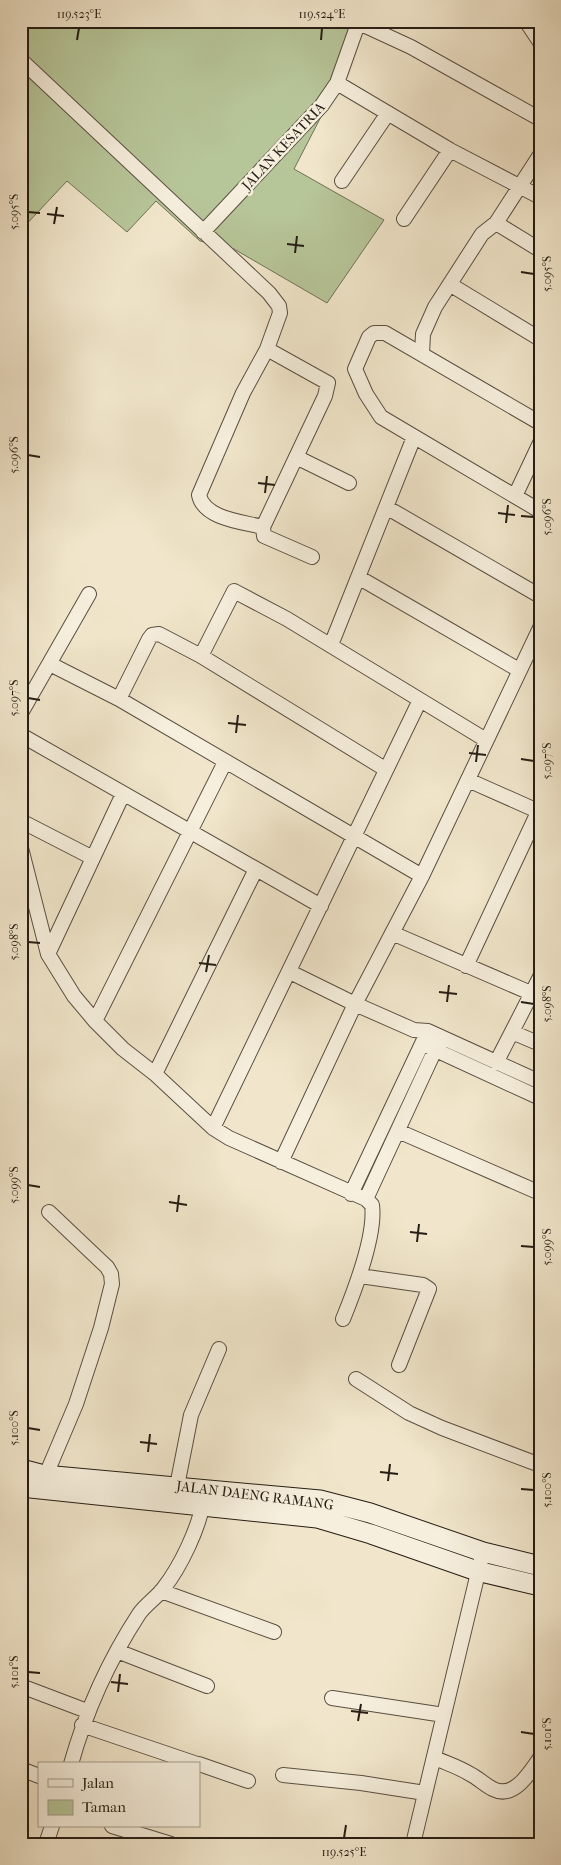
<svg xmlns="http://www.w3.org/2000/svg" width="561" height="1865" font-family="'IM FELL French Canon',serif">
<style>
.green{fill:#b7c699;stroke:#6e7256}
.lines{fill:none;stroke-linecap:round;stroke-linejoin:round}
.minor-casing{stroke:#594f42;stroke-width:16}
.secondary-casing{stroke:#261d14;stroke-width:21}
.minor{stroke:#f6efdd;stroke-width:14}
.secondary{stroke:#f6efdd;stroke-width:19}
.ticks{fill:none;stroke:#261d14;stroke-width:2}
.labels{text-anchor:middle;stroke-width:5;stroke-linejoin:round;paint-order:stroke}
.street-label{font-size:14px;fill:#261d14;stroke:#f6efdd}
.neatline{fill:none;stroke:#261d14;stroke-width:2}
.ticks-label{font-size:12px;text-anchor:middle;fill:#261d14}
</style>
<rect width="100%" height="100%" fill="#f1e6cb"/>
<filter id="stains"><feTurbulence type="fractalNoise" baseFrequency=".004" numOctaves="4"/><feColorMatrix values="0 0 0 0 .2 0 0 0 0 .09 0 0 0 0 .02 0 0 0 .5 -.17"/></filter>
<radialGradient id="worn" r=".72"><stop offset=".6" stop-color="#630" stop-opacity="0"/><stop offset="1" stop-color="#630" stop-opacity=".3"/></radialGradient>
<!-- green -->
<path class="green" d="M21 21H358L342 76 294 169 384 220 327 303 234 249 200 241 156 201 127 232 67 181 21 230Z"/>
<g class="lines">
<!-- minor casing -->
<g class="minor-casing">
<path id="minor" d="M526 21 540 42
M359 23 411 47 540 119
M21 60 269 293 279 306 280 313 267 349 328 383 325 396 263 527 264 536 312 557
M337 83 450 150 540 197
M342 181 388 113
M404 219 450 150
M496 223 540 250
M203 232 322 105 337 83 359 21
M451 285 540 339
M422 354 423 334 435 307 482 234 496 223 540 155
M540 423 385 333H374L369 337 355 369 366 394 381 417 540 511
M296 457 349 483
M515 496 540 443
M386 507 540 596
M263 527C243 522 204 519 199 495L243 393 267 349
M358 577 519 670
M540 628 422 876 355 1004 414 1030 428 1031 540 1082
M331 645 414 437
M201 656 234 591 287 619 486 740
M50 664 119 699 422 876
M119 699 149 639 152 635 159 634 201 656 385 769
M21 713 89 594
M21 735 321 906
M468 780 540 812
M21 821 93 858
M21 848 48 954 74 996 95 1021 123 1049 155 1074 213 1128 229 1138 366 1199 372 1205C376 1234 354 1292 343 1319
M392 933 540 997
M48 954 123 794
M466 966 540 808
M95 1021 225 762
M512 1032 540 1044
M427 1046 540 1098
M496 1063 540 977
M155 1074 256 869
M213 1128 420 700
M398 1131 540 1193
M281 1162 355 1004 290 972
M351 1194 428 1031
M366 1199 441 1037
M360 1276 423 1285 429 1289 399 1365
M356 1379 409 1413 442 1428 540 1465
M43 1482 76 1404 101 1328 112 1284 111 1274 107 1267 49 1212
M177 1486 191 1415 219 1349
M161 1591 274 1632
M117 1651 207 1686
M21 1686 87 1711
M332 1698 444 1715
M82 1725 197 1764
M435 1758C446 1763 459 1767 470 1774 478 1778 485 1785 493 1789 514 1800 530 1772 540 1758
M71 1764C86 1711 109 1660 139 1614 145 1605 156 1598 163 1589 181 1566 199 1528 204 1499
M199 1764 248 1781
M21 1769 39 1776
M283 1775 361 1783 425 1793
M112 1826 171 1844
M46 1844 52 1826
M413 1844 483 1552"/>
</g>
<!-- secondary casing -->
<g class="secondary-casing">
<path id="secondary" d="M21 1469 44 1475 320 1500 370 1513 483 1552 540 1566
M21 1487 317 1518 371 1534 477 1571 540 1586"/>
</g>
<!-- minor -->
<use href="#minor" class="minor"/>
<!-- secondary -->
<use href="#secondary" class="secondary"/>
</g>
<!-- ticks -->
<path class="ticks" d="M77 40 79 28M321 40 322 28M28 212 40 213M47 214 64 216M54 224 57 207M287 244 304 246M295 253 297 236M521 272 534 274M28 455 40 457M258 483 275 485M265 493 267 476M498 513 515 515M521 516 534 517M506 523 508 505M28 698 40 700M228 723 246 725M236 733 238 715M469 753 486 755M521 759 534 761M476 762 478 745M28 942 40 943M199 963 216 965M206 972 209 955M439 992 457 994M447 1002 449 985M521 1002 534 1004M28 1185 40 1187M169 1202 187 1205M177 1212 179 1195M410 1232 427 1234M417 1242 419 1224M521 1246 534 1247M28 1428 40 1430M140 1442 157 1444M148 1452 150 1434M380 1472 398 1474M388 1481 390 1464M521 1489 534 1490M28 1672 40 1673M111 1682 128 1684M118 1692 120 1674M351 1711 368 1713M358 1721 361 1704M521 1732 534 1734M344 1838 346 1825"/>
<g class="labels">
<!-- street labels -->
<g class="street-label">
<text transform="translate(283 146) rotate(-47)" y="5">JALAN KESATRIA</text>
<text transform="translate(255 1495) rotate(7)" y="5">JALAN DAENG RAMANG</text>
</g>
</g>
<!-- margin -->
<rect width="561" height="1865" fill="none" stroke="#f1e6cb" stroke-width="55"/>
<!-- legend -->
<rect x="38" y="1762" width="162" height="65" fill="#f6efdd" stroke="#a39b8d"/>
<rect x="48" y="1779" width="25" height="8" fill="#f6efdd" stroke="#a39b8d"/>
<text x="82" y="1788" font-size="15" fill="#261d14">Jalan</text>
<rect x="48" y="1800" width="25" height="15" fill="#b7c699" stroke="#a39b8d"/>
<text x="82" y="1812" font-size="15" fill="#261d14">Taman</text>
<rect x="28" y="28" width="506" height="1810" class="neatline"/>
<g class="ticks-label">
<text x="79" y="18">119.523°E</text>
<text x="322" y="18">119.524°E</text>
<text transform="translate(14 212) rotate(-90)" y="4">5.095°S</text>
<text transform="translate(547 274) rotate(-90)" y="4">5.095°S</text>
<text transform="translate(14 455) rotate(-90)" y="4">5.096°S</text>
<text transform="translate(547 517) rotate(-90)" y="4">5.096°S</text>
<text transform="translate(14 698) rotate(-90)" y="4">5.097°S</text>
<text transform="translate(547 761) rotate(-90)" y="4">5.097°S</text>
<text transform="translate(14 942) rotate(-90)" y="4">5.098°S</text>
<text transform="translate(547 1004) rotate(-90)" y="4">5.098°S</text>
<text transform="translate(14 1185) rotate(-90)" y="4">5.099°S</text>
<text transform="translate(547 1247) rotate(-90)" y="4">5.099°S</text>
<text transform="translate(14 1428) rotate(-90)" y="4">5.100°S</text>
<text transform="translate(547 1490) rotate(-90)" y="4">5.100°S</text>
<text transform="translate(14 1672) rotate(-90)" y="4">5.101°S</text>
<text transform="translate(547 1734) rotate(-90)" y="4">5.101°S</text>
<text x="344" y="1856">119.525°E</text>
</g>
<rect width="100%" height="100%" filter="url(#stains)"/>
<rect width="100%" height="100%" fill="url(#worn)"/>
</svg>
